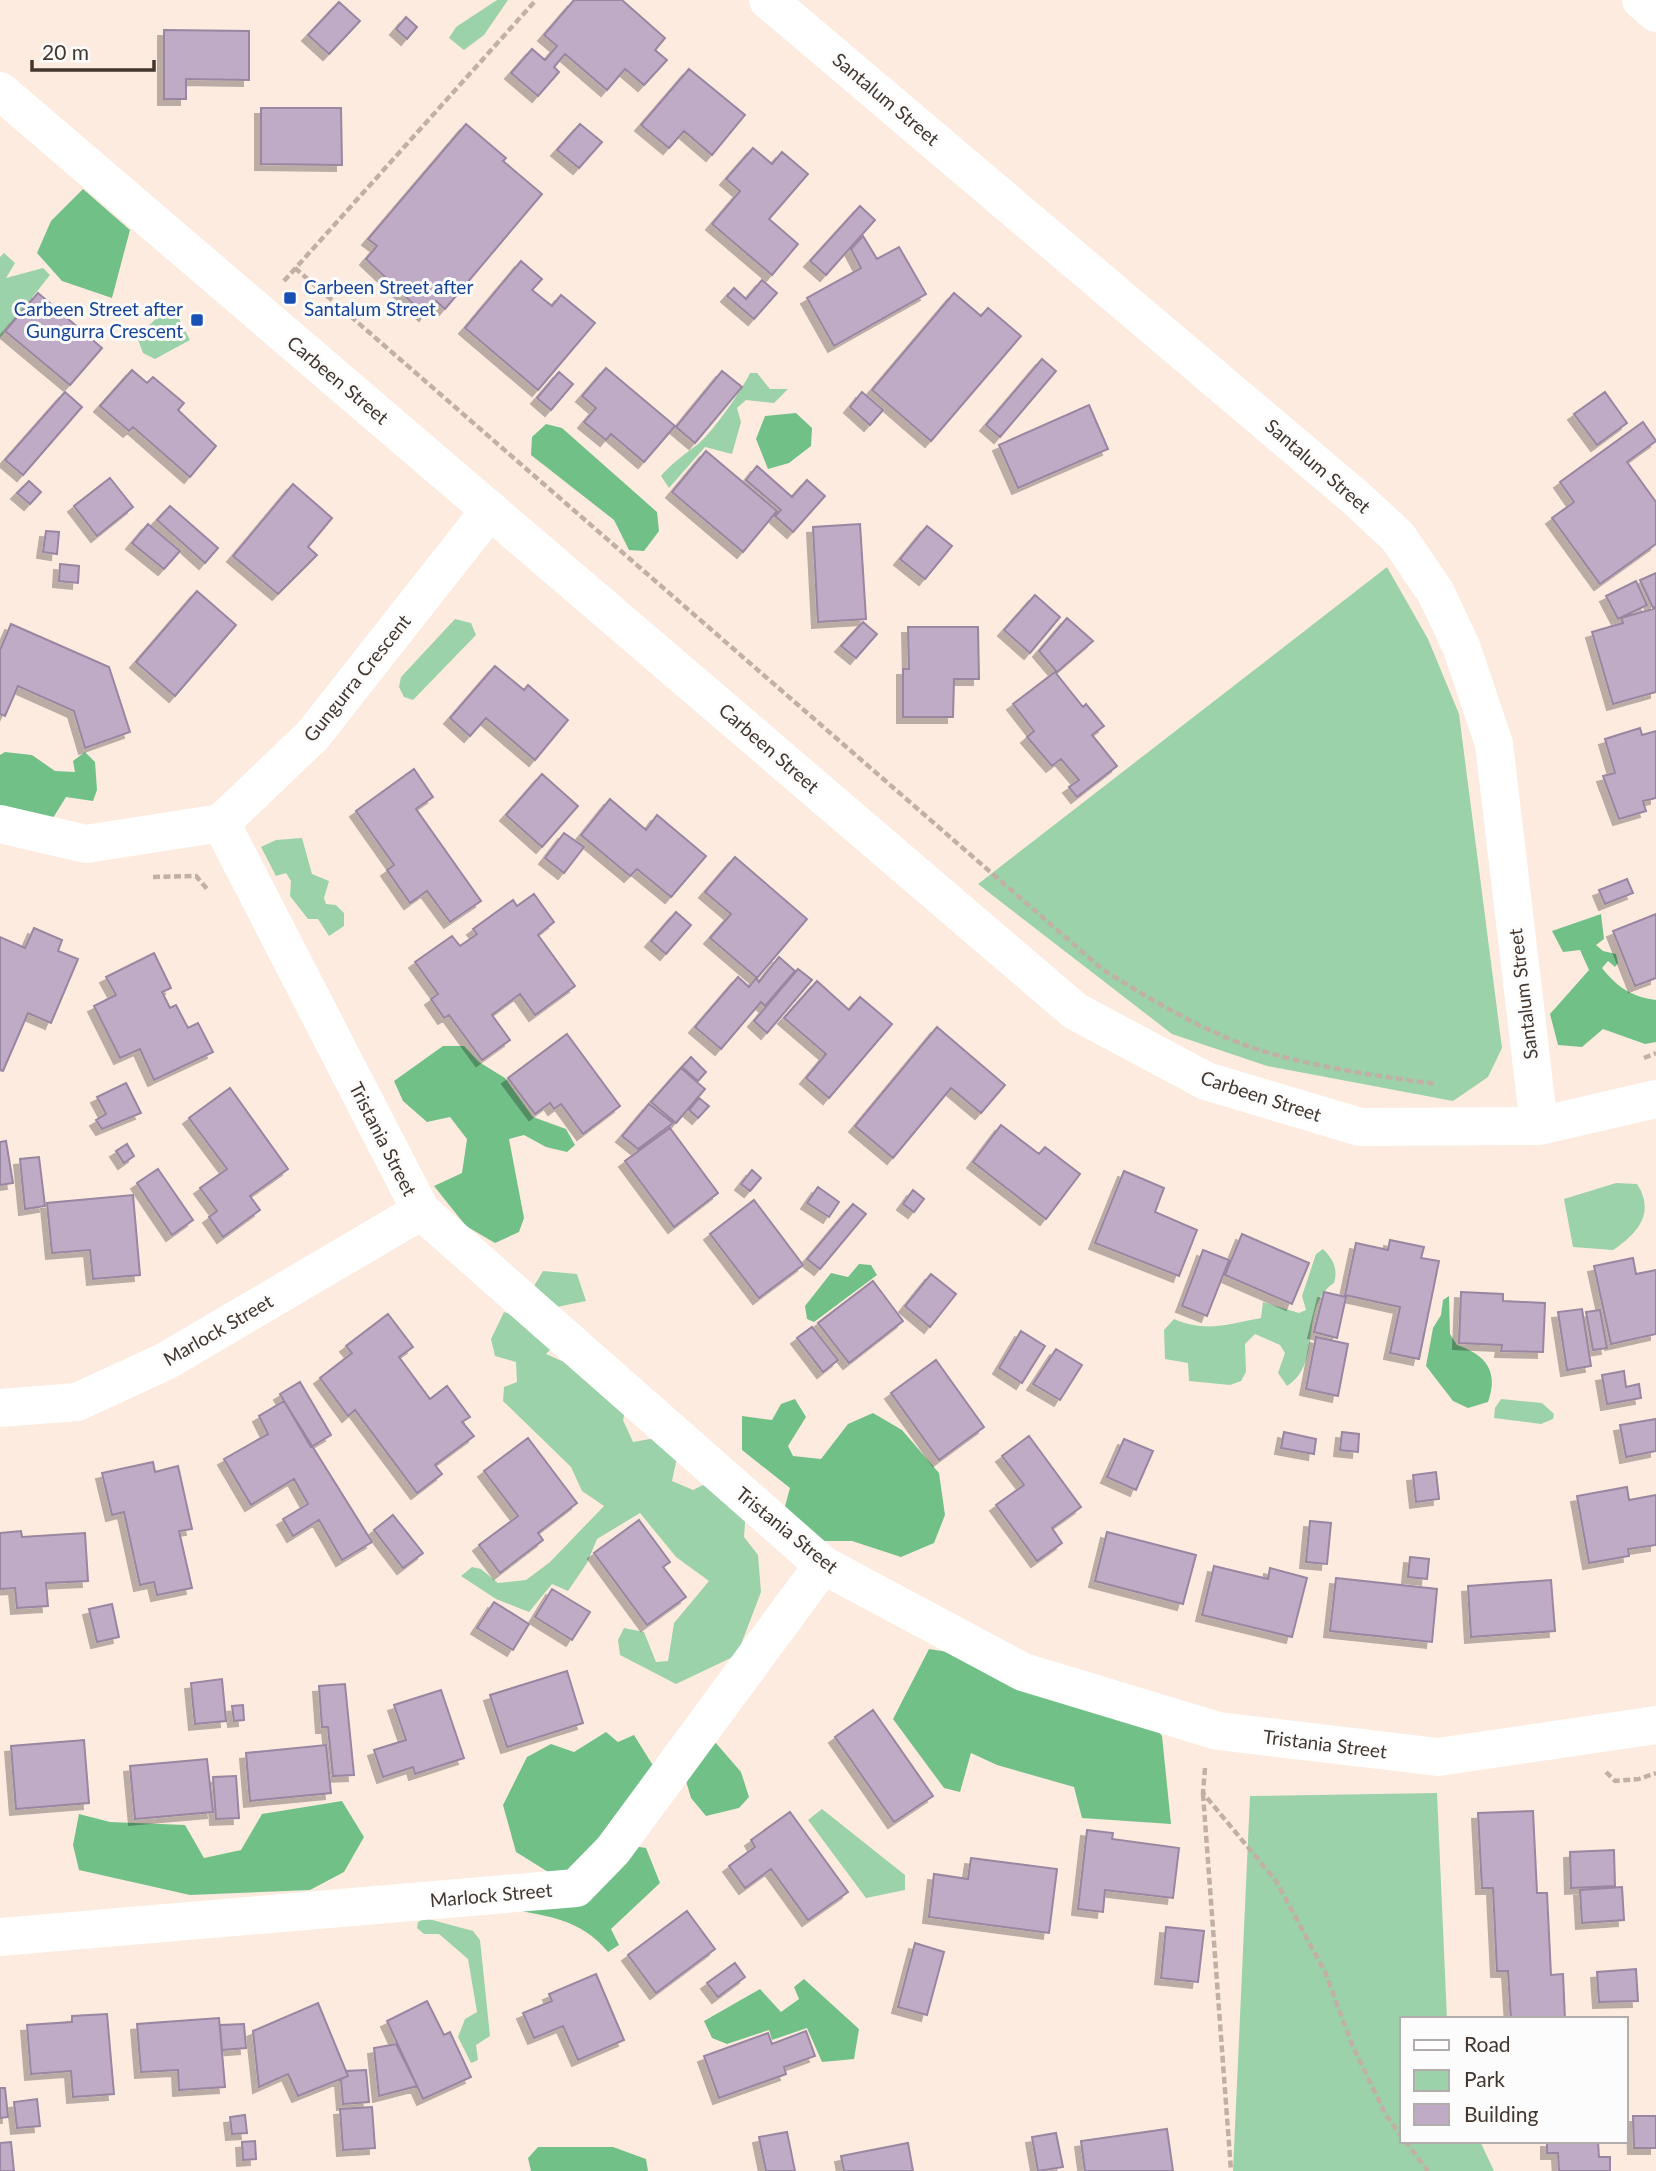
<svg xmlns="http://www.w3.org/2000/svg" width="1656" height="2171" font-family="Lato,sans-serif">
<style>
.green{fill:#9bd2a9}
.forest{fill:#71c088}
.building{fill:#bfabc6;stroke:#9986a0;stroke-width:2;filter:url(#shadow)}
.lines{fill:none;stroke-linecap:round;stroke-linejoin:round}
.path{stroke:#c0b0a5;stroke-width:4.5;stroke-dasharray:7 3.5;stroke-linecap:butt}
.street{stroke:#fff;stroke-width:38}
.transit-dot{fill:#1a4fb4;stroke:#fcfcfc;stroke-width:2.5}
.labels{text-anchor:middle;stroke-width:6;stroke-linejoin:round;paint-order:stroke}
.street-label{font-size:19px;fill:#42362e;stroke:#fcfcfc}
.transit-label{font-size:19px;fill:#164399;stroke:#fcfcfc;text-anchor:start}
</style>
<defs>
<filter id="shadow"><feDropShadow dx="-6" dy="6" stdDeviation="0" flood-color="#0004"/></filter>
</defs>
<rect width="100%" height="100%" fill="#feebdf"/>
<!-- green -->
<path class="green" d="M497 0H508L484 35 464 50 449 38 456 27Z
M4 253 15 263 6 278 43 268 50 275 0 338V257Z
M162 313 177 315 190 340 155 359 143 353 137 337Z
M750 373H757L770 389H788L774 403 746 400 737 408 741 422 732 454 705 447 669 488 661 476C672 463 685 454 698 444 712 433 742 390 750 373Z
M1387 567 1428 639 1459 714 1502 1048 1488 1077 1453 1101 1267 1066 1172 1034 978 884Z
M455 619 471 623 476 635 413 700 404 697 399 687 401 677Z
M302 838 312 874 329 881 324 898 326 904 336 905 344 913V926L329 936 318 919H308L290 896 291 881 286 873 276 876 261 847 276 840Z
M1616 1183 1637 1184C1656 1213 1637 1234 1613 1250L1573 1247 1564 1199Z
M1323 1249C1334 1260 1338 1269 1334 1283 1298 1307 1324 1363 1287 1386L1278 1373 1285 1353 1280 1345 1255 1334 1245 1344 1246 1372 1241 1381 1230 1385 1189 1381 1188 1363 1165 1359 1164 1330 1174 1319C1207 1333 1228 1324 1261 1318L1263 1302 1299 1313 1306 1310 1302 1296 1316 1254Z
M543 1271 577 1274 586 1301 542 1310 554 1346 546 1354 593 1375 627 1405 623 1420 633 1442 656 1438 677 1458 672 1481 693 1490 703 1485 746 1510 744 1537 758 1555 761 1592 737 1655 676 1684 620 1655 618 1640 624 1628 644 1632 656 1662 668 1661 674 1623 709 1581 676 1557 640 1513 597 1539 587 1563 568 1591 552 1584 529 1612 496 1599 461 1576 472 1567 481 1569 498 1583 526 1580 550 1562 604 1506 582 1491 571 1467 503 1401 504 1387 517 1382 516 1362 495 1356 491 1339 504 1312 516 1316Z
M1501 1399 1542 1403 1554 1414 1553 1419 1541 1424 1494 1418 1495 1408Z
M1437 1793 1447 2019H1402V2141H1480L1494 2171H1233L1250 1796Z
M822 1809 905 1875V1890L866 1898 808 1820Z
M425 1918 473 1931 480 1940 490 2036 476 2045 478 2060 471 2063 458 2037 465 2019 477 2012 468 1959 439 1934H424L417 1928 418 1922Z"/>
<!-- forest -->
<path class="forest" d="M83 189 130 230 112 298 62 281 37 253 51 221Z
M796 413 812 428 811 446 789 463 768 469 756 439 765 416Z
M546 424 562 428 657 512 659 531 644 551 629 550 614 520 531 455 532 437Z
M5 752 32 755 55 771 75 772 73 761 85 752 95 762 97 790 93 801 66 797 45 831 0 818V755Z
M1601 914 1604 939 1596 945 1603 951 1616 954 1618 963 1615 967 1608 961 1602 968C1617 987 1632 997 1656 1000V1042L1645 1044 1603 1029 1582 1047 1558 1045 1550 1014 1589 970 1580 950 1563 952 1552 931Z
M443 1046H464L479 1062 505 1078 533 1117 566 1129 575 1145 567 1152 546 1147 524 1135 509 1139 524 1218 519 1232 495 1243 466 1226 434 1186 462 1173 467 1139 450 1117 427 1122 403 1101 394 1081Z
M859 1264 871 1265 877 1275 814 1322 807 1319 805 1306 831 1273 848 1277Z
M1449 1296 1450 1334 1457 1345C1486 1355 1499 1371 1488 1402L1468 1408 1453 1401 1426 1366 1433 1328 1441 1315 1443 1300Z
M795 1399 806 1417 788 1446 793 1456 821 1459 848 1424 873 1413 902 1430 939 1473 945 1515 934 1543 901 1557 852 1541H812L782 1517 790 1488 742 1450V1416L772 1420 781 1404Z
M929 1649 961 1654 1134 1701 1162 1736 1171 1824 1082 1818 1074 1787 997 1765 971 1753 960 1792 944 1788 893 1719Z
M606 1732 618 1742 634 1735 652 1764 684 1763 715 1742 741 1772 749 1797 739 1808 706 1816 691 1798 686 1781 614 1843 646 1848 660 1883 611 1929 619 1945 608 1952C579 1917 545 1917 502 1907L553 1875 516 1852 503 1805 527 1757 551 1744 574 1752Z
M342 1801 364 1837 344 1872 310 1890 190 1895 79 1870 73 1845 79 1814 110 1822 185 1825 204 1858 241 1850 262 1814Z
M804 1979 859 2029 854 2059 822 2062 807 2028 772 2040 769 2030 727 2044 712 2038 704 2021 760 1989 781 2012 799 1999 794 1987Z
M538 2147H613L646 2159 648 2171H531L528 2158Z"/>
<!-- building -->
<path class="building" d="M574 0H622L665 38 655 50 667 60 644 85 625 69 607 90 565 54 554 67 559 72 538 96 511 73 532 49 545 60 557 46 544 35Z
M339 2 360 21 329 54 308 35Z
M406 17 417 27 407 39 396 29Z
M164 30 249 31V80L186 79V99H164Z
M689 69 745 115 712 155 684 131 669 148 641 125Z
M261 108H341L342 165 261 164Z
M466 124 506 158 503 161 542 194 445 309 436 301 425 315 366 259 377 246 368 239Z
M580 124 602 142 579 168 557 150Z
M753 148 772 164 782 152 808 174 769 219 798 244 772 275 712 224 740 191 726 179Z
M860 206 875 220 826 275 810 261Z
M863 236 877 259 899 247 926 294 834 346 807 298 861 268 851 249Z
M521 261 542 279 532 290 552 306 561 295 595 323 538 390 465 328Z
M762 280 777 293 754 319 727 296 734 288 746 299Z
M38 293 102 348 70 385 5 331Z
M954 293 981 316 988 308 1021 336 931 441 872 390Z
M1042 359 1056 371 1000 437 986 425Z
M606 368 675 426 644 462 611 434 606 440 584 422 596 408 582 396Z
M132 370 147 383 153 377 184 403 178 410 216 446 190 477 133 427 129 431 100 406Z
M722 371 742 387 695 443 676 427Z
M559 372 573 384 551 410 537 398Z
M65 392 82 407 23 475 5 460Z
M862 392 883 410 870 425 850 407Z
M1605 392 1627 423 1597 445 1574 414Z
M1089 405 1108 449 1018 488 999 445Z
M1643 422 1656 441 1627 462 1656 502V544L1600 584 1552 518 1574 502 1560 482Z
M706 451 777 511 743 552 672 492Z
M757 466 792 497 807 480 825 496 793 532 775 516 781 510 746 480Z
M110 478 133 507 97 536 74 506Z
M29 481 41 492 30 504 17 493Z
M293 484 332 518 308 547 317 555 278 594 233 556Z
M170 506 218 548 205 563 157 520Z
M148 524 180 551 164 569 132 543Z
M860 524 866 619 818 622 813 527Z
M927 526 952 546 925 579 900 559Z
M46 531 59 532 57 554 43 552Z
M60 564 79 566 78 583 59 581Z
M1656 573V606L1653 608 1640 580Z
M1636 581 1647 605 1618 619 1606 596Z
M197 591 236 625 175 696 136 662Z
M1035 595 1060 617 1030 653 1004 630Z
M1656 608V692L1613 704 1592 632 1623 623 1621 618Z
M1067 618 1093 641 1057 672 1039 651Z
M863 622 877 634 856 658 841 646Z
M11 624 109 667 130 732 85 748 74 711 18 686 5 716 0 714V650Z
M908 627H978L979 679H954L953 717H903V669H909Z
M495 666 524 690 528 685 568 720 535 760 486 718 470 736 450 718Z
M1055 672 1083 707 1086 704 1104 726 1092 735 1117 766 1077 797 1069 787 1079 780 1061 759 1052 766 1027 737 1034 731 1013 704Z
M1640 728 1642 735 1656 731V798L1643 801 1646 811 1619 819 1603 776 1615 773 1605 739Z
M414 769 433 797 416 809 481 901 450 922 427 891 410 903 387 870 394 865 356 811Z
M542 774 578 806 542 847 506 815Z
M610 799 646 830 657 815 706 856 671 897 637 869 630 876 581 835Z
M564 833 584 847 564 873 545 858Z
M735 857 807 919 757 978 710 938 731 914 705 892Z
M1627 879 1633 893 1605 904 1599 890Z
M534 894 554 922 538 935 575 986 535 1015 520 994 492 1015 510 1040 482 1060 449 1015 444 1018 431 999 438 994 415 962 452 936 460 946 477 934 473 929 513 900 517 906Z
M676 912 691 925 666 954 651 941Z
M1656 914V978L1635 986 1613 931Z
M34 928 62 940 58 951 78 959 51 1023 28 1013 3 1071 0 1070V937L25 948Z
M154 953 171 988 162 992 170 1008 176 1005 188 1028 198 1023 213 1052 154 1080 140 1049 120 1058 94 1006 116 995 106 977Z
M779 957 795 971 765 1006 761 1002 721 1049 695 1027 738 977 749 987 756 978 759 982Z
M798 969 812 980 767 1033 754 1021Z
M817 981 849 1010 860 997 892 1024 829 1098 806 1078 826 1054 784 1018Z
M937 1027 1005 1085 981 1113 951 1088 893 1158 855 1126Z
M567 1034 620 1106 583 1134 561 1104 554 1109 550 1103 535 1114 508 1078Z
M691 1057 706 1072 698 1081 682 1067Z
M681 1068 705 1089 676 1123 651 1102Z
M126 1083 141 1113 102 1129 96 1120 106 1114 97 1097Z
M230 1088 288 1169 250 1196 260 1210 223 1237 209 1217 217 1211 200 1188 227 1169 189 1118Z
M699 1098 709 1106 698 1118 689 1110Z
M649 1104 673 1123 638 1149 622 1136Z
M1001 1125 1039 1154 1045 1147 1080 1174 1046 1219 973 1162Z
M670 1128 718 1193 674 1227 625 1161Z
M6 1141 13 1183 0 1185V1142Z
M127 1144 134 1156 124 1163 116 1151Z
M39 1157 45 1206 25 1209 20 1159Z
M158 1169 193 1220 172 1235 137 1183Z
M752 1170 761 1178 750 1191 741 1184Z
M1124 1171 1164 1188 1155 1212 1197 1230 1179 1276 1095 1243Z
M818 1187 839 1202 829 1217 807 1203Z
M913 1190 924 1199 914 1212 903 1204Z
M133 1195 140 1275 93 1279 90 1250 52 1253 47 1203Z
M754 1200 803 1265 759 1298 710 1234Z
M853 1204 866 1214 820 1269 807 1259Z
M1242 1234 1309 1263 1292 1304 1225 1275Z
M1390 1240 1424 1247 1421 1258 1439 1261 1419 1359 1390 1353 1400 1307 1345 1295 1356 1243 1388 1250Z
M1203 1250 1229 1260 1207 1316 1182 1306Z
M1633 1258 1636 1274 1656 1270V1334L1611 1344 1594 1266Z
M931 1274 956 1294 930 1327 905 1306Z
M873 1281 903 1321 849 1363 818 1323Z
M1324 1292 1346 1297 1337 1338 1314 1332Z
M1461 1292 1503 1294V1301L1545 1303 1543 1352 1501 1351 1502 1345 1459 1343Z
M1582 1309 1591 1366 1567 1370 1558 1312Z
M1600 1310 1607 1348 1593 1350 1586 1312Z
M388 1314 413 1347 399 1357 430 1399 447 1386 470 1417 462 1422 474 1436 435 1465 442 1474 417 1493 355 1410 348 1416 320 1378 352 1353 346 1346Z
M812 1327 838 1360 823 1372 797 1338Z
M1021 1331 1045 1346 1022 1383 999 1368Z
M1316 1337 1348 1344 1338 1396 1306 1389Z
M1056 1349 1082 1365 1060 1400 1033 1384Z
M936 1360 984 1427 939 1460 891 1393Z
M1624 1371 1626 1387 1639 1384 1641 1398 1607 1404 1602 1375Z
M300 1382 331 1435 311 1447 280 1394Z
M284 1401 372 1542 342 1560 319 1520 293 1536 283 1519 308 1504 294 1479 251 1505 224 1459 268 1434 259 1416Z
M1656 1419V1451L1626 1457 1620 1425Z
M1284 1432 1316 1439 1314 1454 1281 1448Z
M1342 1432 1359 1434 1358 1452 1340 1450Z
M1029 1436 1081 1507 1052 1528 1062 1543 1037 1561 996 1505 1024 1485 1002 1456Z
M528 1438 577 1503 538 1533 543 1540 500 1573 479 1545 518 1516 484 1471Z
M1124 1439 1153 1451 1136 1490 1107 1477Z
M153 1462 155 1472 178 1466 192 1529 179 1531 192 1588 157 1595 154 1582 140 1585 124 1512 112 1515 102 1473Z
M1436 1472 1439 1499 1416 1502 1413 1475Z
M1627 1487 1629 1500 1656 1495V1545L1628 1549 1629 1556 1589 1563 1577 1496Z
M393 1515 423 1553 403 1568 374 1530Z
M639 1520 670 1562 663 1567 686 1597 647 1625 594 1553Z
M1310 1521 1331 1523 1327 1564 1306 1562Z
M21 1531 22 1537 85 1533 88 1581 46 1583 48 1606 17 1608 15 1588 0 1589V1533Z
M1107 1532 1196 1555 1183 1604 1095 1581Z
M1410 1557 1429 1559 1427 1579 1408 1577Z
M1214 1566 1268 1579 1270 1568 1307 1578 1292 1637 1202 1615Z
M1336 1578 1437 1589 1432 1642 1330 1631Z
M1551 1580 1555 1631 1471 1637 1468 1586Z
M552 1589 590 1612 572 1640 535 1617Z
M494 1602 529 1624 513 1650 477 1628Z
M112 1604 119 1637 97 1642 89 1609Z
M567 1671 583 1723 507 1747 490 1695Z
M222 1679 226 1721 195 1724 191 1683Z
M345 1684 354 1775 333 1776 328 1727H322L319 1686Z
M441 1690 464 1758 415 1774 413 1767 383 1777 374 1750 406 1740 394 1705Z
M243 1705 244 1720 234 1721 232 1706Z
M873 1710 933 1796 894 1822 835 1737Z
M84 1740 89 1803 16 1809 11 1746Z
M326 1745 331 1793 250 1801 246 1753Z
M207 1759 213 1812 135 1819 130 1766Z
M236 1776 239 1818 216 1819 213 1777Z
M1533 1811 1537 1893H1547L1551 1975 1563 1974 1565 2019H1511L1508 1971H1497L1493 1888H1482L1478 1813Z
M790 1812 848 1892 808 1920 771 1869 745 1888 729 1866 755 1847 751 1840Z
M1087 1830 1113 1833 1112 1839 1179 1848 1173 1898 1105 1890 1103 1912 1078 1909Z
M1614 1850 1615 1886 1571 1888 1570 1852Z
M971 1858 1057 1869 1049 1933 929 1917 934 1874 968 1879Z
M1622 1887 1624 1920 1582 1923 1580 1890Z
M687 1911 715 1949 656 1993 628 1955Z
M1166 1927 1204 1931 1198 1982 1161 1978Z
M915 1943 944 1952 927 2015 898 2007Z
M735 1963 745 1977 718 1997 707 1983Z
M1636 1969 1638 2001 1599 2002 1597 1972Z
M596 1974 624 2040 578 2060 563 2026 534 2038 523 2013 552 2001 549 1994Z
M427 2001 444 2035 450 2032 471 2077 423 2099 387 2021Z
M318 2003 348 2076 298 2096 288 2074 259 2087 253 2031Z
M107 2014 114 2094 73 2097 71 2071 31 2074 27 2025 72 2022V2016Z
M219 2018 225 2087 179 2090 178 2070 141 2072 137 2024Z
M244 2024 246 2048 222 2050 220 2025Z
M806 2031 815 2056 784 2067 786 2074 719 2098 704 2056 768 2033 772 2044Z
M396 2044 417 2086 379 2096 374 2048Z
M366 2070 369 2102 343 2104 341 2079 348 2076 346 2071Z
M0 2088H5L8 2117 0 2118Z
M37 2099 40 2126 17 2128 14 2102Z
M372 2107 375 2148 343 2150 340 2109Z
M245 2115 247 2133 232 2134 230 2117Z
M1633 2116H1656V2148H1634Z
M1167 2129 1173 2171H1085L1081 2141Z
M787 2132 795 2171H766L759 2137Z
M1056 2133 1063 2167 1038 2171 1032 2137Z
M255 2141 256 2159 243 2160 242 2142Z
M1547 2141H1598L1599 2157H1610V2171H1559L1558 2153H1547Z
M11 2142 14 2171H0V2143Z
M908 2143 913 2171H844L841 2156Z"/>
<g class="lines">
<!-- path -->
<path class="path" d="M295 268 1102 969C1159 1005 1219 1041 1284 1057 1334 1070 1385 1077 1436 1084
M284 281 536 0
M153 877 196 876 208 890
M1644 1058 1656 1053
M1205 1768 1203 1793 1276 1881 1325 1972 1353 2047 1386 2115 1402 2137
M1606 1772 1615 1781 1639 1779 1656 1773
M1203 1794 1231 2171
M1405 2141 1428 2171"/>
<!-- street -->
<path class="street" d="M768 0 1356 498 1398 537 1436 593 1461 646 1494 744 1539 1126
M1641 0 1656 13
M0 91 1075 1011 1206 1081 1360 1127 1539 1126 1656 1099
M221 823 421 1211 823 1565 1023 1672 1218 1731 1438 1757 1656 1725
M0 824 86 844 221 823 313 735 490 510
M0 1408 77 1402 166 1361 421 1211
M0 1937 576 1888 613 1850 823 1565"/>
</g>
<!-- markers -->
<g class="transit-dot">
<rect x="283" y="291" width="14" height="14" rx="3.5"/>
<rect x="190" y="313" width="14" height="14" rx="3.5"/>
</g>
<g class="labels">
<!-- street labels -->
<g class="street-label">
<text transform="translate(886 99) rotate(40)" y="7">Santalum Street</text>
<text transform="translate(338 380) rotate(40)" y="7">Carbeen Street</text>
<text transform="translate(1318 466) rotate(41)" y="7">Santalum Street</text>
<text transform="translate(357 678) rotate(-51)" y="7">Gungurra Crescent</text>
<text transform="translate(769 748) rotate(41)" y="7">Carbeen Street</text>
<text transform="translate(1523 994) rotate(-97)" y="7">Santalum Street</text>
<text transform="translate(1261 1096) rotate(18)" y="7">Carbeen Street</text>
<text transform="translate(383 1139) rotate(63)" y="7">Tristania Street</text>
<text transform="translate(218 1330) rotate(-30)" y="7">Marlock Street</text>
<text transform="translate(787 1530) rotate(39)" y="7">Tristania Street</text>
<text transform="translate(1325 1744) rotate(7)" y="7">Tristania Street</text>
<text transform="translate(491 1895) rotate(-5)" y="7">Marlock Street</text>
</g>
<!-- transit labels -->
<g class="transit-label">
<text x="304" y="294">Carbeen Street after<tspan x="304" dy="22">Santalum Street</tspan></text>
<text x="183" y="316" text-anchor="end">Carbeen Street after<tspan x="183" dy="22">Gungurra Crescent</tspan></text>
</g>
</g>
<!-- legend -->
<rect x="1400" y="2017" width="228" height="126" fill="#fcfcfc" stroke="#b2adaa" stroke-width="2"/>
<rect x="1414" y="2040" width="35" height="10" fill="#ffffff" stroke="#b2adaa" stroke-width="2"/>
<text x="1464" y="2052" font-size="21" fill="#42362e">Road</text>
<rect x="1414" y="2070" width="35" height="21" fill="#9bd2a9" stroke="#b2adaa" stroke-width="2"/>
<text x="1464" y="2087" font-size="21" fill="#42362e">Park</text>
<rect x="1414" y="2104" width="35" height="21" fill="#bfabc6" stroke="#b2adaa" stroke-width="2"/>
<text x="1464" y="2122" font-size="21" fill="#42362e">Building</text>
<!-- scale -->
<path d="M32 60v10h122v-10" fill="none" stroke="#42362e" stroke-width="3.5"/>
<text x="42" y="60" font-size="21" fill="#42362e" stroke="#fcfcfc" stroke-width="5" paint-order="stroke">20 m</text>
</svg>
